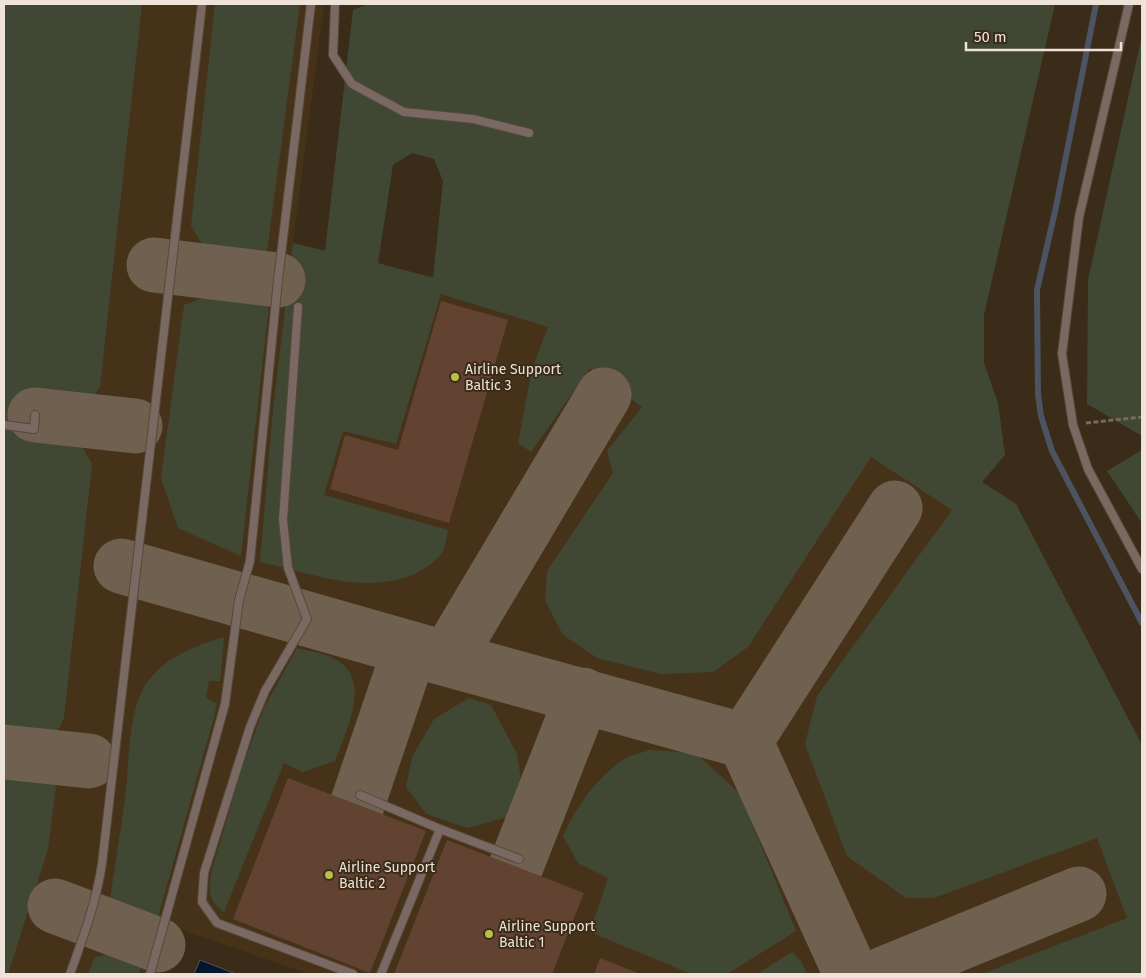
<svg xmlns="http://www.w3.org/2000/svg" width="1146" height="978" font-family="'Fira Sans',sans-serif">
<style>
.built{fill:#463219}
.green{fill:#404834;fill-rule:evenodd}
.water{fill:#05162d;stroke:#4b5460}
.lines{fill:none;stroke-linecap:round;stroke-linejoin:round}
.stream{stroke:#4b5460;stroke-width:6}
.taxiway{stroke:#6f6050;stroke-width:55}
.building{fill:#624230}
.lane-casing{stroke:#584838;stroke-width:10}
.path{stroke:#796b5b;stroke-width:3;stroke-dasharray:5 2.5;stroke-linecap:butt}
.lane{stroke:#796962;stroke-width:8}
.poi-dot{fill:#bdbf43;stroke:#3b2b19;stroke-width:2}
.labels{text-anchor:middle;stroke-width:4;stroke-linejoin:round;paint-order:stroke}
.poi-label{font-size:14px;fill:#eee3d8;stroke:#3b2b19;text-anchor:start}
</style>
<rect width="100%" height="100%" fill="#3b2b19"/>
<!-- built -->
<path class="built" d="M4 4H324L293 243 426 275 868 406 1016 504 1142 745V974H310L175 928 160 974H4Z"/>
<!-- green -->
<path class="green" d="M4 4H142L100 387 89 402 29 394 23 437 81 445 92 464 64 718 57 733 4 728Z
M215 4H300L266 259 206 250 191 226Z
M368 4H1055L984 315V363L998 403 1005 455 982 482 1016 504 1142 745V974H982L1127 918 1097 838 934 898H906L847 856 805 744 817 696 952 510 871 457 748 647 713 672 661 674 597 658 563 635 545 600 547 571 613 473 607 451 642 407 590 368 531 452 518 443 532 369 548 327 441 294 396 444 343 431 324 495 448 530C447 536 446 543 444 549 440 559 427 567 418 572 367 597 312 573 260 562L273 409 293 243 325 251 353 10ZM412 153 434 159 443 181 433 278 378 263 393 165Z
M1142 35V436L1087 404 1088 280Z
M208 296 269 305 241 556 178 528 161 478 184 305Z
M1142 450V523L1107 471Z
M224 637 220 681H209L206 698 217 703 214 717 153 935 118 920 109 906C114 870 120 835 125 799 129 769 128 720 141 693 156 661 193 646 224 637Z
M297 648C309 651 324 653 335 659 373 678 346 732 335 761L303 772 284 763 224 912C208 899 209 893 211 873L242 768 264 708Z
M469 698 491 705 517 754 521 780 510 816 468 828 426 814 406 787 412 757 434 719Z
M650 750 696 753 740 794 796 931 727 974H691L590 932 608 878 578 863 563 836C576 807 597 777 624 759 631 755 642 753 650 750Z
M4 772 50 777 56 786 48 849 8 974H4Z
M792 952 801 961 807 974H757Z
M110 954 141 967 139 974H88L95 957Z"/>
<!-- water -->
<path class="water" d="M200 960 236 974H194Z"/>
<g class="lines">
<!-- stream -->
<path class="stream" d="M1096 4 1056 207 1037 290 1038 394 1041 416 1052 451 1142 623"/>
<!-- taxiway -->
<path class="taxiway" d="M154 265 278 280
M35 415 135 426
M121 566 447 659 745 741 851 974
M447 659 604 395
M745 741 895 508
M4 752 89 761
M357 805 410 649
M516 866 583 695
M55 906 158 945
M884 974 1079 894"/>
</g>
<!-- building -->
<path class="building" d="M441 301 508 320 449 523 330 489 345 435 398 450Z
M288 778 426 831 370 973 233 919Z
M447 840 584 893 552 974H394Z
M600 958 640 974H594Z"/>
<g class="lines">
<!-- lane casing -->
<g class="lane-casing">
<path id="lane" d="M335 4 333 55 352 84 404 112 473 119 529 133
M1129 4 1079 217 1062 354 1073 425 1088 469 1142 569
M298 307 283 520 288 568 307 619 265 691 250 727 204 873 202 902 217 923 353 974
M4 425 34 429 35 415
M360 795 440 829
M70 974C83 938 96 903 102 864L202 4
M150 974 225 704 239 600 250 561 278 280 311 4
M381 974 440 829 519 859"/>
</g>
<!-- path -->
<path class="path" d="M1086 423 1142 417"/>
<!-- lane -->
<use href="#lane" class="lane"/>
</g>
<!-- markers -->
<g class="poi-dot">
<circle cx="455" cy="377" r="5"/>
<circle cx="329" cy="875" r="5"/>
<circle cx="489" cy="934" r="5"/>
</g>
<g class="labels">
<!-- poi labels -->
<g class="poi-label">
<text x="465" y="374">Airline Support<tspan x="465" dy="16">Baltic 3</tspan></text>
<text x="339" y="872">Airline Support<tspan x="339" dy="16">Baltic 2</tspan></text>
<text x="499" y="931">Airline Support<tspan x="499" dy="16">Baltic 1</tspan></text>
</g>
</g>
<!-- border -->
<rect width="1146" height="978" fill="none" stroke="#eee3d8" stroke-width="10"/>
<!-- scale -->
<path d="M966 42v8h155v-8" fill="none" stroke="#eee3d8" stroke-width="2.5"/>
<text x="974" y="42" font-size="15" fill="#eee3d8" stroke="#3b2b19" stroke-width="4" paint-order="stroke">50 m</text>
</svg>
